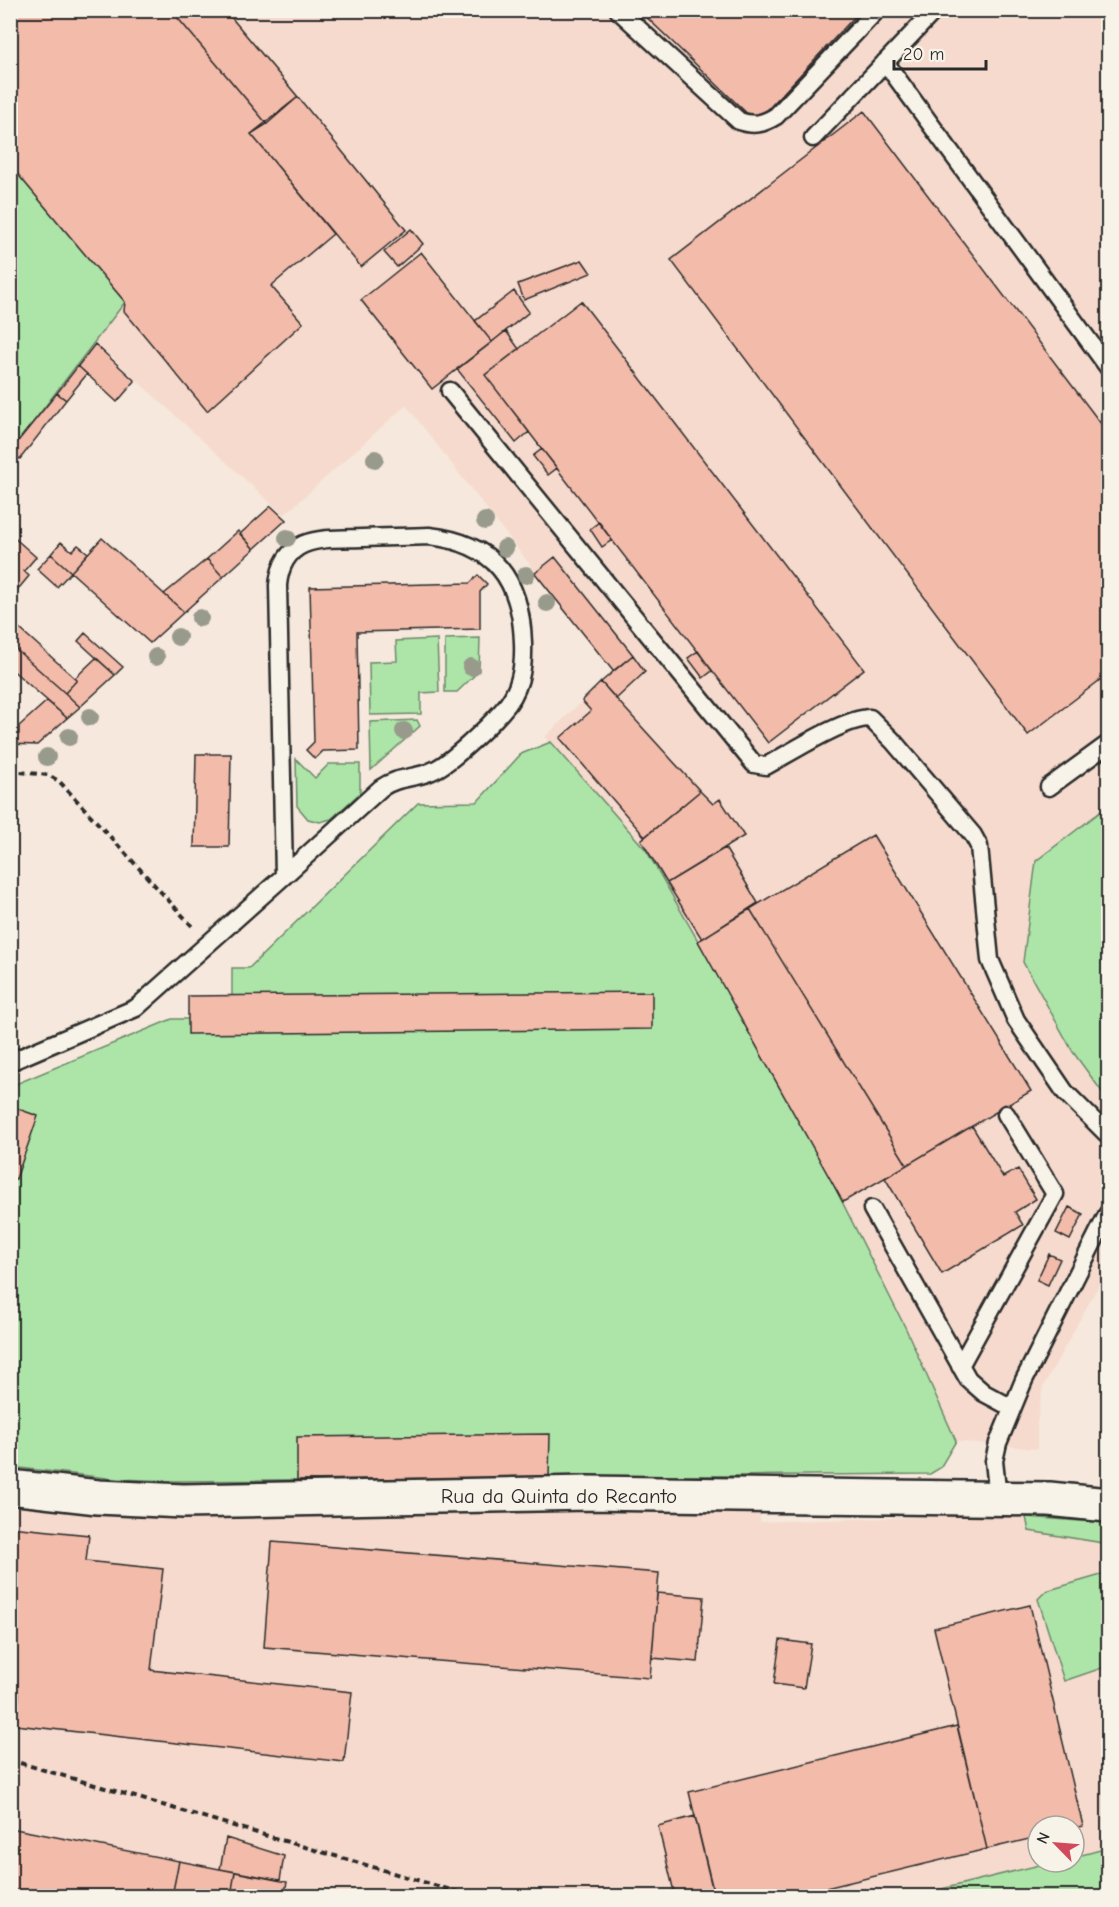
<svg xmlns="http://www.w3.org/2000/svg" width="1119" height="1907" font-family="'Comic Neue',sans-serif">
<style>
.built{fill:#f5dacd;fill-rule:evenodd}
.green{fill:#ade5a8;stroke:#6c886a;stroke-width:1.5}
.building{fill:#f3bbaa;stroke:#2b2b2b;stroke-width:1.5}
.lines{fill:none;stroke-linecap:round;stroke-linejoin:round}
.service-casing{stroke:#2b2b2b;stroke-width:21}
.tertiary-casing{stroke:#2b2b2b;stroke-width:38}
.path{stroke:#2b2b2b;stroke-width:4;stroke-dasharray:6 4.5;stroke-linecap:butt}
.service{stroke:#f7f3e8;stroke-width:16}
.tertiary{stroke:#f7f3e8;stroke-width:33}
.tree{fill:#989a8c}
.labels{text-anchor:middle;stroke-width:4.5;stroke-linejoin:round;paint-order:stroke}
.street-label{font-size:21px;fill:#2b2b2b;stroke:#f7f3e8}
</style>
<rect width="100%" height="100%" fill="#f6e8dc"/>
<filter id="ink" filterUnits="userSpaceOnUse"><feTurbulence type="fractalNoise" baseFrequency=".0167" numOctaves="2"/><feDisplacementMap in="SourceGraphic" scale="12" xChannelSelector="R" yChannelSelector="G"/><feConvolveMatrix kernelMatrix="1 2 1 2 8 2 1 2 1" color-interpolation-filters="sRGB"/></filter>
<g filter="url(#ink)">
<!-- built -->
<path class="built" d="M10 11H1108V1268L1043 1387 1037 1422V1449L956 1441 849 1215 545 737 613 671 406 405 284 515 95 342 125 302Z
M10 1466 175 1481 758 1475 760 1522 955 1516 1048 1518 1108 1523V1896H11ZM1038 1826H1074V1862H1038Z"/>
<!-- green -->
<path class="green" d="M10 165 125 302 11 451H10Z
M480 638 479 671 457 692H445V639Z
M437 639 439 692 421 693V714L370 715 369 662 397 661 396 641Z
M417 720 420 726 371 770 370 722Z
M551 742 646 850 804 1126 906 1329 956 1441 940 1468 930 1474 175 1481 116 1479 11 1467V1086L172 1019H188L232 996V968H249L418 803 477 802 521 754Z
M296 759 315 778 329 764H360V793L331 819 320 822 308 819 297 806Z
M1108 806V1100L1073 1052 1023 962 1036 861Z
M1026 1517 1108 1523V1566L1103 1543 1029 1531Z
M1108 1573V1666L1064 1681 1038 1599 1046 1591Z
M1108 1848V1896H913L1052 1862H1074V1857Z"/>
<!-- building -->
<path class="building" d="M10 10H171L267 124 251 134 333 234 271 286 303 323 207 411 124 311 125 302 10 165Z
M171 10H225L298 97 267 124Z
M639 10H861L756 122Z
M298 97 406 230 361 267 251 134Z
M864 111 1108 433V674L1028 735 671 260Z
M411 229 423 244 397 267 384 252Z
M421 252 492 342 432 389 361 300Z
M582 260 591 273 524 300 518 284Z
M514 291 529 312 492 342 475 321Z
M581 301 864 669 768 743 485 375Z
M506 331 519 349 485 375 529 432 516 443 457 369Z
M95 344 135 381 117 402 78 366Z
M78 366 87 374 66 400 57 393Z
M57 393 66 400 20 459 10 451Z
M542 449 557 468 548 475 533 456Z
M271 506 286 520 254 549 240 534Z
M599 522 612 540 602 547 590 529Z
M238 531 254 549 223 577 207 559Z
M10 534 36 557 24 571 29 576 19 588 10 581Z
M102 538 184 612 150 643 71 572Z
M61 542 72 551 78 545 88 553 71 572 51 554Z
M51 554 71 572 57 587 37 569Z
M555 557 633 655 613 671 535 573Z
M207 559 223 577 184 612 164 594Z
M478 575 487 584 480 592V629L357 632 359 750 323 751 315 759 306 750 314 742 310 587 470 583Z
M10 581 19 588 10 596Z
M10 620 77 680 65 693 10 644Z
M85 633 123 667 115 675 78 641Z
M10 644 65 693 80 707 67 718 10 668Z
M698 651 712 671 703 678 688 658Z
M633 655 645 672 616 699 601 682Z
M96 658 115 675 80 707 65 693 77 680 75 678Z
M601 682 700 791 645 837 560 738 591 711 582 701Z
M47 701 67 718 37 745 10 744V733L19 734V726Z
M196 754H231L229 847H194Z
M700 791 713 804 720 799 744 836 667 883 641 840Z
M873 835 1031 1091 907 1165 750 909Z
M725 848 758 903 702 939 667 883Z
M750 909 907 1165 843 1202 698 941Z
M652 992V1029L188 1034V996Z
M10 1106 38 1116 16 1179 10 1177Z
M972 1126 1003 1177 1018 1169 1036 1199 1015 1212 1023 1225 942 1274 885 1178Z
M1069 1207 1083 1214 1070 1240 1056 1233Z
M1049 1254 1060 1259 1048 1285 1037 1280Z
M550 1434 549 1477 297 1480V1437Z
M10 1527 89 1535 86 1561 163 1569 151 1670 352 1692 344 1762 16 1725 19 1694 10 1693Z
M272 1542 659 1573 650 1678 264 1647Z
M657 1593 704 1597 698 1662 652 1658Z
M1030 1605 1083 1826 1074 1828V1826H1038V1837L987 1849 934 1628Z
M780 1640 811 1644 804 1688 774 1684Z
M957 1726 987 1849 793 1896H714L689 1792Z
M695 1816 713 1890 675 1896 658 1826Z
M10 1828 179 1861 172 1896H10Z
M226 1838 284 1856 280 1880 220 1869Z
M179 1861 235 1872 231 1896H172Z
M235 1872 287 1882 284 1896H231Z"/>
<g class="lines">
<!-- service casing -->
<g class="service-casing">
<path id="service" d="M618 10 739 121C754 126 763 124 776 116L877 10
M885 62 1108 367
M813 138 935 10
M450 391 754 764 766 766C790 753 844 718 870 718L893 741 973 835 979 846 990 960 1016 1020 1065 1092 1108 1135
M429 536C494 543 521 579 523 643 524 669 520 692 502 711 488 727 450 764 432 771 415 779 398 776 381 788L284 876 278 585C283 534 324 539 363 538 385 537 407 537 429 536Z
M1049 787 1108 744
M10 1062 136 1008 284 876
M872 1209 968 1379 984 1393 1012 1408
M960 1366 1055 1194 1006 1114
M998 1498 994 1461 998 1443 1024 1380 1108 1213"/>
</g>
<!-- tertiary casing -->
<g class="tertiary-casing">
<path id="tertiary" d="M10 1487 98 1497 183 1501 588 1493 1049 1499 1108 1505"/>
</g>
<!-- path -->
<path class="path" d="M10 771 48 775 59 781 193 927
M10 1760 471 1896"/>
<!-- service -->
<use href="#service" class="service"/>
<!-- tertiary -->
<use href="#tertiary" class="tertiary"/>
</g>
<!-- trees -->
<g class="tree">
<circle cx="375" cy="459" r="9"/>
<circle cx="485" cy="521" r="9"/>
<circle cx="287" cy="538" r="9"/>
<circle cx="505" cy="548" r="9"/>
<circle cx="526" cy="575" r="9"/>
<circle cx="547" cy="603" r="9"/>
<circle cx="200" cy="618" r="9"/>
<circle cx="178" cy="637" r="9"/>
<circle cx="156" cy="657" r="9"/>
<circle cx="471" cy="667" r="9"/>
<circle cx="90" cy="717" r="9"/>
<circle cx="404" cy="731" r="9"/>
<circle cx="69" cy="737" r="9"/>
<circle cx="47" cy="757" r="9"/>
</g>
</g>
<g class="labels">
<!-- street labels -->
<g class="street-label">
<text x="559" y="1503">Rua da Quinta do Recanto</text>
</g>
</g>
<!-- margin -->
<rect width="1119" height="1907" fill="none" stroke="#f7f3e8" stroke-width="36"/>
<rect x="18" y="18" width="1083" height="1871" fill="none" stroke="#2b2b2b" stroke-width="2" filter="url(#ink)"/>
<!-- north arrow -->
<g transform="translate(1056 1844) rotate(295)"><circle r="28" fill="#f7f3e8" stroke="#a5a39c" stroke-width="1.5"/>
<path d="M0-4.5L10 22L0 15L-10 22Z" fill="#d1495b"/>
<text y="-9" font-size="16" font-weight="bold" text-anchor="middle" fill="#2b2b2b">N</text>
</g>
<!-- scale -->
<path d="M894 60v9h92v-9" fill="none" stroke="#2b2b2b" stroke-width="3"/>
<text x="903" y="60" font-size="18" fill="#2b2b2b" stroke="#f7f3e8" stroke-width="4.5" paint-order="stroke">20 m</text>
</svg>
